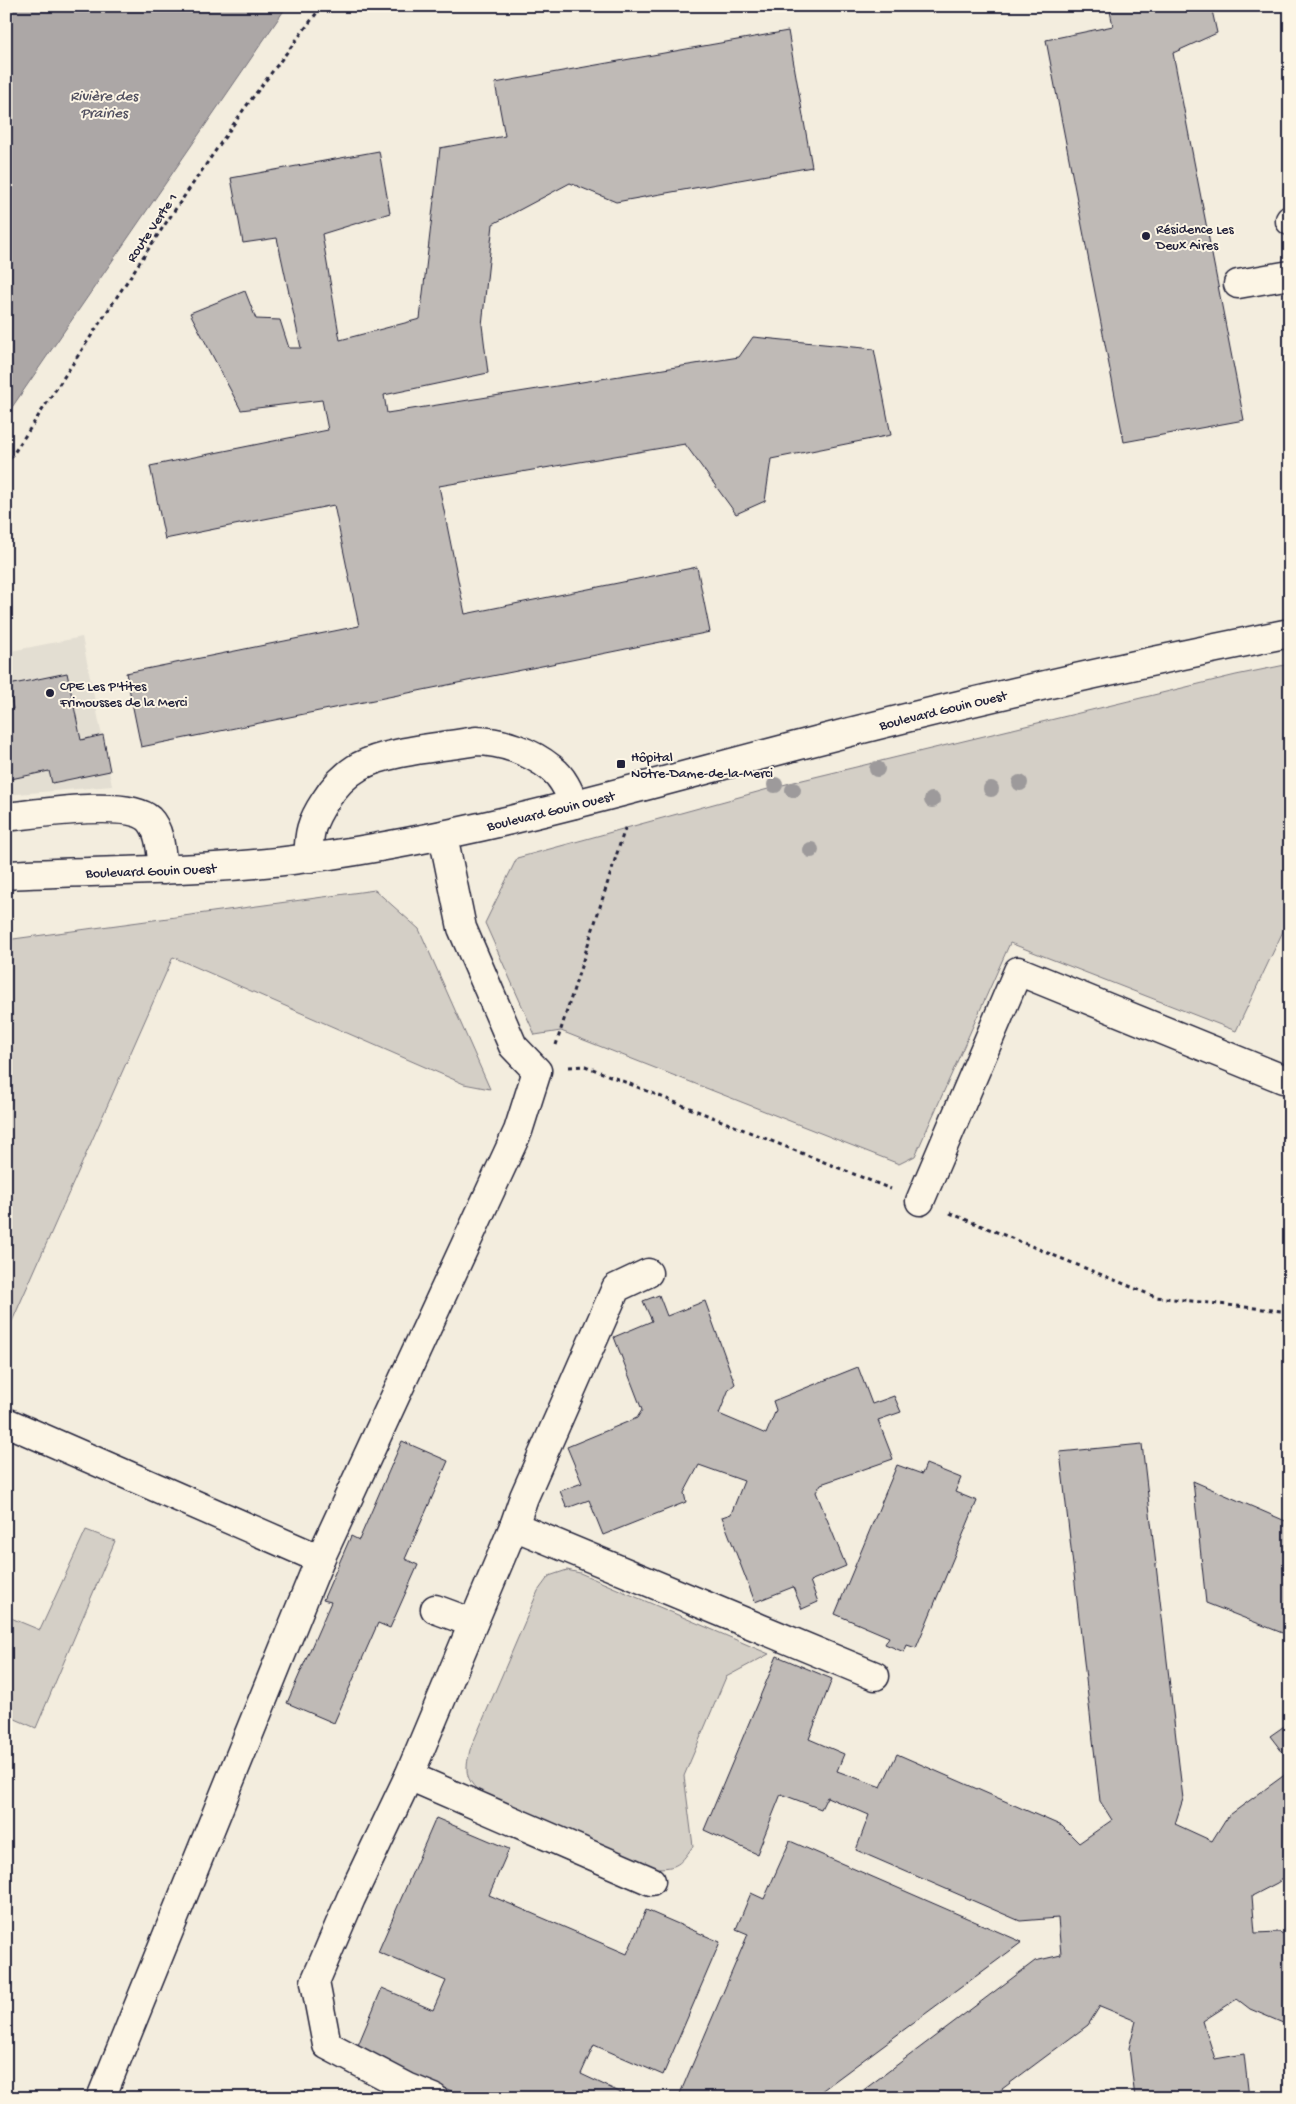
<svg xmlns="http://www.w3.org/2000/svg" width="1296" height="2104" font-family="'Gochi Hand',sans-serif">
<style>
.built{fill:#e3ded2}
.green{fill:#d4cfc6;stroke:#7b7880}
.water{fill:#aca7a6;stroke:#75727b}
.building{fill:#bfbab6;stroke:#22223b}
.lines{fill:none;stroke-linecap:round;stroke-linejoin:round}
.minor-casing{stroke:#22223b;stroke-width:31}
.path{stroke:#22223b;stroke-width:3;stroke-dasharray:4 4;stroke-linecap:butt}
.minor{stroke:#fcf5e5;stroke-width:28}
.tree{fill:#9d9a9b}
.poi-dot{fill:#22223b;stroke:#fcf5e5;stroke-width:2}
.labels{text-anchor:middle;stroke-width:4;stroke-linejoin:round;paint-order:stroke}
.street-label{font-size:14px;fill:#22223b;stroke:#fcf5e5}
.poi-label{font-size:14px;fill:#22223b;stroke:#fcf5e5;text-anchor:start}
.water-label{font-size:15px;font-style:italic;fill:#525160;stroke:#fcf5e5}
</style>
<rect width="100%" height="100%" fill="#f3edde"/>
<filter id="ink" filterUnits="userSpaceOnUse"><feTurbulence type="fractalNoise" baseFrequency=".02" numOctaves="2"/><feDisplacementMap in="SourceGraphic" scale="10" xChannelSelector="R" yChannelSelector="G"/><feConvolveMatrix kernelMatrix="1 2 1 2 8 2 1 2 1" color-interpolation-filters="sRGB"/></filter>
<g filter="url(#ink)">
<!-- built -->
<path class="built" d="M82 637 112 786 6 795V652Z"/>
<!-- green -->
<path class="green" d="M1290 664V928L1285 927 1236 1031 1010 943 915 1156 899 1164 561 1031 535 1035 485 923 517 858 790 783 1236 675Z
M375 890 419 929 490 1089 464 1084 173 957 6 1335V940Z
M86 1530 115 1541 36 1728 6 1715V1616L40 1630Z
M567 1570 580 1573 769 1654 726 1677 684 1776 693 1846C678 1868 676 1868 649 1868L484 1796C466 1780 464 1774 470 1750L538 1591 549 1576Z"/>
<!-- water -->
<path class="water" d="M6 6H287L6 416Z"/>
<!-- building -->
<path class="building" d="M1109 6H1211L1217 33 1173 53 1244 420 1124 442 1046 40 1113 26Z
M788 31 812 167 616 202 570 183 493 224 482 325 488 373 384 395 387 413 739 357 753 337 874 349 891 435 771 459 765 501 736 514 685 444 439 486 465 614 697 567 710 632 141 747 126 673 359 626 334 505 165 539 150 466 328 430 322 400 241 410 190 313 245 291 256 319 280 320 289 348H301L277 238 243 243 231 178 379 151 390 213 322 234 340 340 420 319 440 148 505 136 495 83Z
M67 673 81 740 103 735 110 771 52 783 49 771 6 780V711L13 709 9 685Z
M659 1295 667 1316 705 1301 735 1384 729 1389 719 1414 766 1434 776 1410 773 1401 858 1367 872 1404 894 1396 901 1412 878 1420 893 1459 821 1484 816 1492 846 1566 810 1581 818 1602 802 1609 793 1587 755 1602 722 1517 731 1514 744 1481 699 1465 684 1493 686 1502 603 1535 589 1500 567 1508 560 1491 582 1483 567 1447 637 1418 642 1410 614 1337 652 1321 643 1301Z
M402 1441 448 1461 405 1559 418 1565 390 1628 378 1623 334 1723 287 1703 331 1602 323 1600 351 1536 359 1540Z
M1142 1444 1183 1799 1175 1824 1212 1841 1227 1817 1290 1771V1874L1277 1883 1252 1896 1255 1933 1279 1932 1290 1937V2026L1250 2009 1237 1999 1203 2021 1215 2059 1244 2054 1249 2098H1135L1129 2048 1136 2021 1100 2006 1088 2025 990 2098H853L1035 1961 1061 1955 1058 1918 1020 1921 856 1850 869 1815 827 1797 821 1809 781 1794 757 1854 704 1830 777 1656 832 1679 809 1739 844 1754 837 1771 881 1787 897 1754 1062 1826 1079 1843 1112 1820 1100 1801 1060 1452Z
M926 1464 961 1478 955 1492 977 1501 916 1648 907 1645 904 1652 885 1644 889 1637 835 1614 897 1465 922 1474Z
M1193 1481 1290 1523V1636L1206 1603Z
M1290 1722V1762L1270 1736Z
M436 1818 509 1849 489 1895 627 1954 646 1910 720 1942 663 2075 594 2045 581 2074 632 2098H468L356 2050 382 1988 433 2010 446 1981 378 1952Z
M790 1841 1022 1942 812 2098 679 2096 748 1934 736 1929 751 1893 764 1899Z"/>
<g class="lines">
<!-- minor casing -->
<g class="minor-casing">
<g id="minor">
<path d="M1290 220V221"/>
<path d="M1238 284 1290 275"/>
<path d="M6 817C37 814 127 799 149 819 161 831 161 854 163 870"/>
<path d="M309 858C308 834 311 822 325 801 333 788 346 774 360 766 388 751 443 747 476 741 502 741 531 752 551 768 563 777 569 791 574 804"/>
<path id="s1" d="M6 875C107 870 208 872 308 858 474 836 635 788 796 746 959 703 1124 666 1290 633"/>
<path d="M920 1201 1018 971 1283 1079"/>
<path d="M6 1422 320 1559"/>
<path d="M514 1526 875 1676"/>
<path d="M435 1609 473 1623"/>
<path d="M409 1776 651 1881"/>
<path d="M101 2098 320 1559 518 1131 537 1071 513 1046 462 928 443 835"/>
<path d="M434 2098 407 2087 327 2045 315 1982 351 1898 409 1776 514 1526 524 1497 616 1288 648 1273"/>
</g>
</g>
<!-- path -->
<path class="path" d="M6 465 155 239 244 109 322 6
M556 1045 626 825
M569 1067 585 1066 891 1189
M950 1213 1156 1297 1290 1312"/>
<!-- minor -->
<use href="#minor" class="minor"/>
</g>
<!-- trees -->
<g class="tree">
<circle cx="877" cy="769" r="8"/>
<circle cx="1020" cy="783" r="8"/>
<circle cx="775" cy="785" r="8"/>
<circle cx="991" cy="789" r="8"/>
<circle cx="793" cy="790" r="8"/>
<circle cx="932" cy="800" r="8"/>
<circle cx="811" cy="850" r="8"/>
</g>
</g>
<!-- markers -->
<g class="poi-dot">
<circle cx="1146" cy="236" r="5"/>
<circle cx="50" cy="693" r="5"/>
<rect x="616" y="759" width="10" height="10" rx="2.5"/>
</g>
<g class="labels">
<!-- street labels -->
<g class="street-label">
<text transform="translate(151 227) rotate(-56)" y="5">Route Verte 1</text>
<text dy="5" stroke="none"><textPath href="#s1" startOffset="955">Boulevard Gouin Ouest</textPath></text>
<text dy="5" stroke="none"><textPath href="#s1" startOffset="550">Boulevard Gouin Ouest</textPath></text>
<text dy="5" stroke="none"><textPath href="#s1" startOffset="145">Boulevard Gouin Ouest</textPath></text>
</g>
<!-- poi labels -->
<g class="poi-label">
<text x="1156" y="233">Résidence Les<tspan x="1156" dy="16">Deux Aires</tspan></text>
<text x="60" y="690">CPE Les P'tites<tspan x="60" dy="16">Frimousses de la Merci</tspan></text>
<text x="631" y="761">Hôpital<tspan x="631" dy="16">Notre-Dame-de-la-Merci</tspan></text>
</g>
<!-- water labels -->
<g class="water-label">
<text x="104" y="100">Rivière des<tspan x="104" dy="17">Prairies</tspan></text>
</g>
</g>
<!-- margin -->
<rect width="1296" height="2104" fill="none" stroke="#fcf5e5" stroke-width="25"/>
<rect x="12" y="12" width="1271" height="2079" fill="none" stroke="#22223b" stroke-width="2" filter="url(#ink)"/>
</svg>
